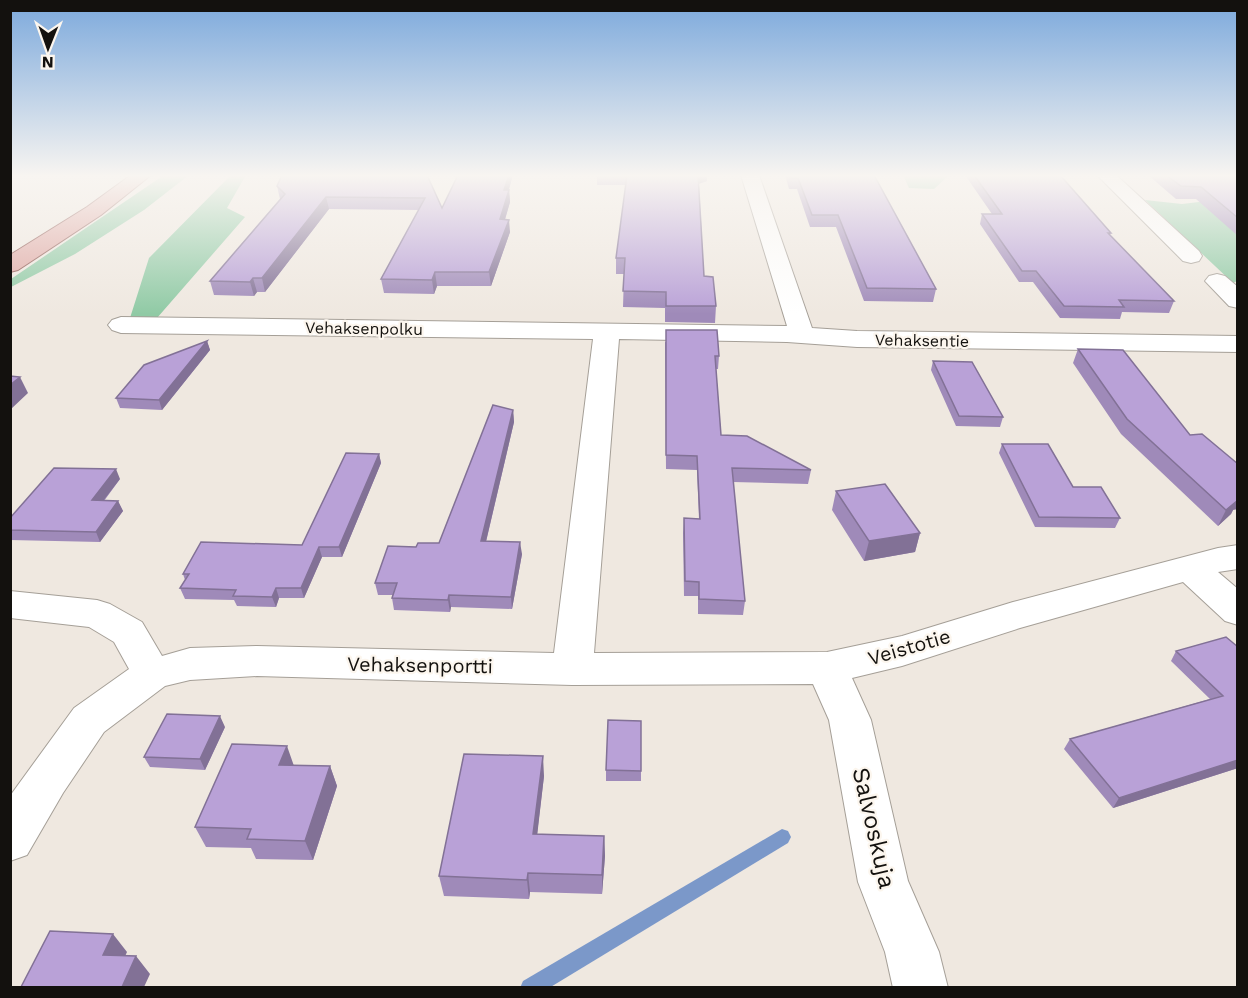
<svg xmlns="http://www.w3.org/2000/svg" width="1248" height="998" font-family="'Work Sans',sans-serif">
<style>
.forest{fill:#90caa5}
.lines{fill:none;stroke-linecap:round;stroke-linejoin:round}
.stream{fill:#7b98c9;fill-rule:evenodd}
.minor-casing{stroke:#a59f97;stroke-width:2}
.primary-casing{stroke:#894f49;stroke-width:2}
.minor{fill:#fff;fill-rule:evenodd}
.primary{fill:#dfa9a5;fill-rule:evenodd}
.wall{fill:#9f8ab9}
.shaded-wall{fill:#827196}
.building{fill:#b9a1d7;stroke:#827196;stroke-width:1.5}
.labels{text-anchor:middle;stroke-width:4.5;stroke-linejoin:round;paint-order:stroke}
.far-street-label{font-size:16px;fill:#13110e;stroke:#fcf6ee}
.street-label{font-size:20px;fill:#13110e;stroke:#fcf6ee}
.near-street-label{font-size:24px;fill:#13110e;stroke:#fcf6ee}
</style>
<rect width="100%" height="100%" fill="#efe8e0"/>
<!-- forest -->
<path class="forest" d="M164 175H189L144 210 75 254 11 287V279Z
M231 175H246L227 208 245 217 157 318H130L149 258Z
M903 175H956L947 177 934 189 909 188Z
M1224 199H1237V281L1233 283 1145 200 1182 204Z"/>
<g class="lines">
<!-- stream -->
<path class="stream" d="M782 829 788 831 791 837 788 843 549 988H520L523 981Z"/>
<!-- minor casing -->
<g class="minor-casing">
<path id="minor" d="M741 175H759L812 328 857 331 1238 336V352L857 347 787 342 619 339 594 653 827 652 902 636 1013 602 1218 548 1238 545V569L1218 572 1238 589V625L1225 621 1183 582 1020 628 902 666 852 678 871 720 908 881 939 952 948 988H893L885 952 858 882 829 720 813 684 572 685 257 676 190 680 165 686 104 732 63 793 27 855 10 861V796L74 708 129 669 114 642 89 627 10 618V591L97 600 110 604 142 622 162 656 190 648 257 646 554 653 593 339 121 333 112 330 108 325 112 320 121 317 787 326Z
M1097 175H1116L1199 251 1202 256 1199 261 1191 263 1183 261Z
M1217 274 1225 276 1238 287V308L1229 306 1205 281 1209 276Z"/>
</g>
<!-- primary casing -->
<g class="primary-casing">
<path id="primary" d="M131 175H151L101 215 18 270 10 272V255L87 207Z"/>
</g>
<!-- minor -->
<use href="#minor" class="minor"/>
<!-- primary -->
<use href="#primary" class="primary"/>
</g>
<!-- wall -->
<path class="wall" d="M427 175 442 208 512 178 509 190 510 202 505 220 510 232 491 286H437L434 294 384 293 381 279 419 210 329 209 265 292H257L254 296 214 295 210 281 280 199 277 186Z
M597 175H707V181L699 184 704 276 716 306 715 323 665 322V308L623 307 624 274H616V258L626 185H597Z
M785 175H874L936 289 933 302 864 301 836 227H810L797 189H789Z
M965 175H1060L1111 233 1110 235 1174 301 1169 313 1122 312 1120 319 1060 318 1033 282H1019L980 224 982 214H992Z
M1148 175H1238V236L1196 199H1176Z
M207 341 210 350 162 410 120 408 116 398Z
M665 342 719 356 718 369H716L721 435 811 470 808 484 733 482 745 601 743 615 698 614V596H684L683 533 684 518 699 519 697 470 666 469Z
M1078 349 1233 510 1231 514 1218 526 1121 434 1073 363Z
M933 361 1003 417 1000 427 956 426 931 370Z
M513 410 514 422 486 542 522 554 512 609 451 607 450 612 394 610 392 598 393 595H378L375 583 416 547 439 543Z
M1002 444 1120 518 1115 528 1035 527 999 453Z
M379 454 381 463 342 557H322L304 598H279L276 607 237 606 234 600 185 599 180 588 185 580 183 574 302 545Z
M120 479 104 501H118L123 511 100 542 10 540V518Z
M836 491 920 533 915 552 864 561 832 510Z
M1238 647V768L1113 808 1064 749 1070 739 1210 699 1171 661 1176 651Z
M641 721V781H606V770Z
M225 727 205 770 150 767 144 757Z
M294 766H330L337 786 313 860 256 859 251 848 206 847 195 827Z
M544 776 537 834 604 836 605 856 602 894 530 892 529 899 444 896 439 876Z"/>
<!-- shaded-wall -->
<path class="shaded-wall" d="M509 175H512V178L505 202 504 190Z
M698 175H707V181L697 184Z
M509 190 510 202 501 232 500 219Z
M326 197 329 209 265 292 262 278Z
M509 220 510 232 491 286 489 272Z
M435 272 437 286 434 294 432 280Z
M253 278 257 292 254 296 250 282Z
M207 341 210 350 162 410 159 400Z
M20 377 28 393 10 410V385Z
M513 410 514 422 483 554 481 541Z
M379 454 381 463 342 557 339 547Z
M116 469 120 479 96 510 92 500Z
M1238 496V509L1233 510 1231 514 1218 526 1226 510Z
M118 501 123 511 100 542 96 532Z
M920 533 915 552 864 561 869 541Z
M520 542 522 554 512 609 511 597Z
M319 547 322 557 304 598 301 588Z
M276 588 279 598 276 607 272 597Z
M449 595 451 607 450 612 448 600Z
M220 716 225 727 205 770 200 759Z
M287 746 294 766 279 765Z
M543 756 544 776 535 854 533 834Z
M1238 760V768L1113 808 1119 798Z
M330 766 337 786 313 860 305 841Z
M604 836 605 856 602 894V875Z
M528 873 530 892 529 899 527 880Z
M113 934 127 952 117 974 103 955Z
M136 956 150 974 144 987H122Z"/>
<!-- building -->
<path class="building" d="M282 175H427L442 208 458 175H509L504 190H509L500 219 509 220 489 272H435L432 280 381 279 425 198 326 197 262 278H253L250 282 210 281 285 194 277 186Z
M627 175H698L704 276 713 277 716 306H666V292L623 291 625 258H616Z
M789 175H874L936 289 867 288 838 215H812L798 178H790Z
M974 175H1060L1111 233H1108L1174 301 1119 300 1124 307 1064 306 1036 271H1022L982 214H1002Z
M1166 175H1238V218L1201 187 1181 186Z
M666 330H717L719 356H715L721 435 747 436 811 470 732 468 745 601 699 599V582L685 581 684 518 700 519 697 456 666 455Z
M207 341 159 400 116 398 144 365Z
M1078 349 1123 350 1190 435 1202 434 1238 464V500L1226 510 1127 419Z
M933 361 972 362 1003 417 959 416Z
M10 376 20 377 10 385Z
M493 405 513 410 481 541 520 542 511 597 449 595 448 600 392 598 397 583H375L388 546 416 547 418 543H439Z
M1002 444H1048L1073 487H1101L1120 518 1039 517Z
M346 453 379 454 339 547H319L301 588H276L272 597 233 596 236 590 180 588 189 574H183L201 542 302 545Z
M54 468 116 469 92 500 118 501 96 532 10 530V518Z
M885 484 920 533 869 541 836 491Z
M1226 637 1238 647V760L1119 798 1070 739 1223 696 1176 651Z
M167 714 220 716 200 759 144 757Z
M608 720 641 721V771L606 770Z
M232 744 287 746 279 765 330 766 305 841 247 839 251 829 195 827Z
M464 754 543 756 533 834 604 836 602 875 528 873 527 880 439 876Z
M50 931 113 934 103 955 136 956 122 987H21Z"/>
<!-- sky -->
<linearGradient id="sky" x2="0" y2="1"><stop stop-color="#7ca9dc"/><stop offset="0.56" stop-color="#f8f5f1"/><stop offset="1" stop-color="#f8f5f1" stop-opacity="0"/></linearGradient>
<rect width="1248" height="314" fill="url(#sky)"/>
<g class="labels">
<!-- far-street labels -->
<g class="far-street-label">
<text transform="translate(364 328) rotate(1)" y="6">Vehaksenpolku</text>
<text transform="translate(922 340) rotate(1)" y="6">Vehaksentie</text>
</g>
<!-- street labels -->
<g class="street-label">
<text transform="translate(909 647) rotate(-16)" y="7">Veistotie</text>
<text transform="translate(420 665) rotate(1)" y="7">Vehaksenportti</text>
</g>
<!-- near-street labels -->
<g class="near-street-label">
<text transform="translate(874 828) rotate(77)" y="8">Salvoskuja</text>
</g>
</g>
<!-- border -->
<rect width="1248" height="998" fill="none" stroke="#13110e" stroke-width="24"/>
<!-- north arrow -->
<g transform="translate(48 48) rotate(181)" stroke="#fcf6ee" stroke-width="4.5" paint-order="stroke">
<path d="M0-4.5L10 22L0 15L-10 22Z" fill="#13110e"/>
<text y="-9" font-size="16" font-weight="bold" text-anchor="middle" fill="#13110e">N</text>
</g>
</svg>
